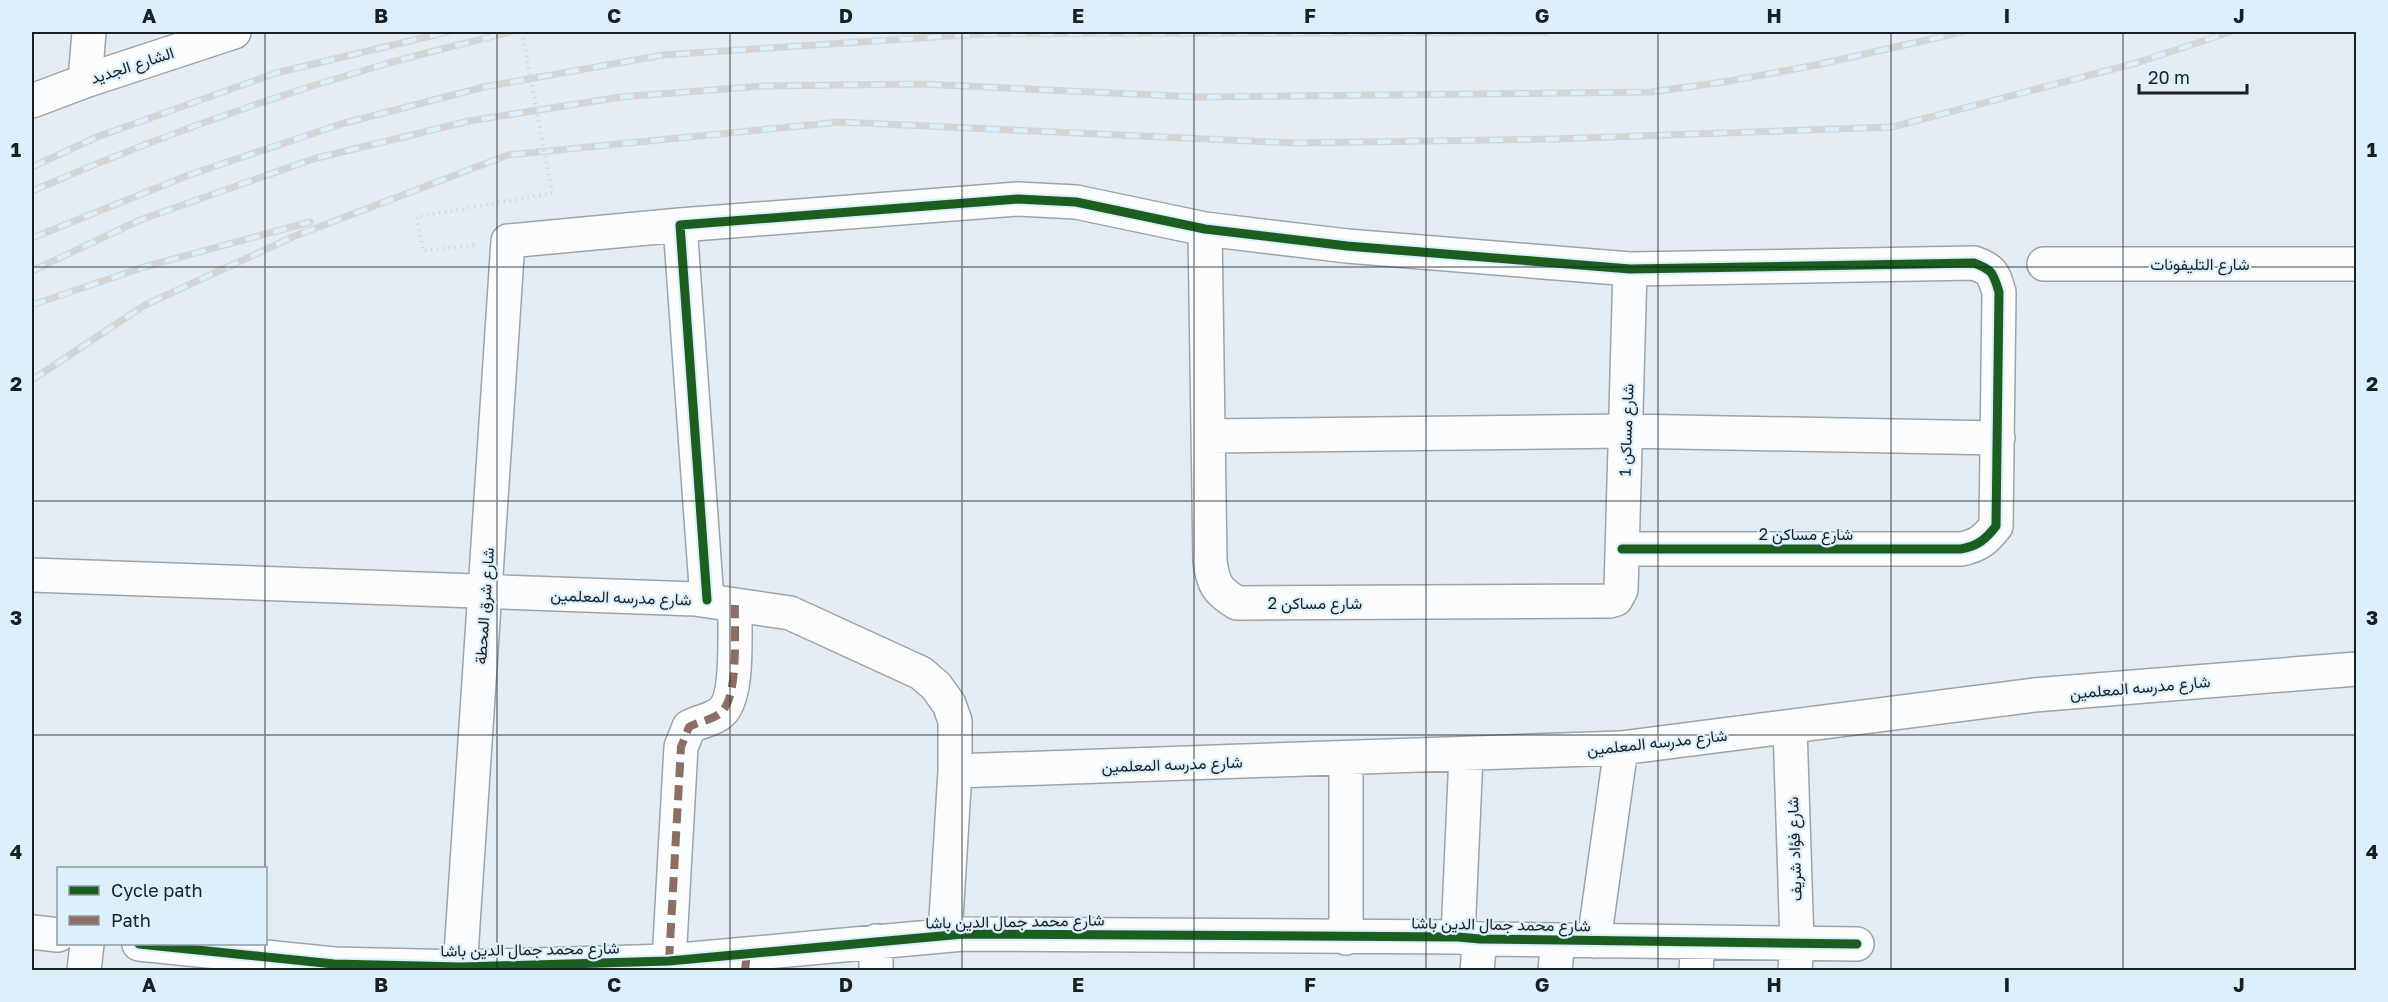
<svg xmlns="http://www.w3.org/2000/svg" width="2388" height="1002" font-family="'Golos Text',Vazirmatn,sans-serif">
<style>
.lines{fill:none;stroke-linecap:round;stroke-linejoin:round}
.minor-casing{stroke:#9da4a9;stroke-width:36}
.path{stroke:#d5d9da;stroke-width:4;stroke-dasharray:1.5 4.5;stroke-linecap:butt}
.minor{stroke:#fbfcfd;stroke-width:33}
.rail-casing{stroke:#d3d5d7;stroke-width:7}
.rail{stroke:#dceffa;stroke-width:4.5;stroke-dasharray:14;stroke-linecap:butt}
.path-bridge{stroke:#d5d9da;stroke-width:4;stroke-dasharray:1.5 4.5;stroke-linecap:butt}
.quiet{stroke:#8d6e63;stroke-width:8;stroke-dasharray:15 8;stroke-linecap:butt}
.cycleway-casing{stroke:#dceffa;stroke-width:13}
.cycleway{stroke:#1b5e20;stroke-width:9}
.grid{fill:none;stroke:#192024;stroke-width:1.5;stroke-opacity:0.55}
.labels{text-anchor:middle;stroke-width:4.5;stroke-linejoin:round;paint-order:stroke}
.street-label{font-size:16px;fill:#192024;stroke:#dceffa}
.neatline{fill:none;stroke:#192024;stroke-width:2}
.grid-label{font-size:20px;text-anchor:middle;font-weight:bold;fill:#192024}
</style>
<rect width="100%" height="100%" fill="#e3edf3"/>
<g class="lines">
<!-- minor casing -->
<g class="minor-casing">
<path id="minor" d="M85 81 89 32
M32 101 85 81 234 32
M1205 229 1210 561C1213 584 1217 591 1237 603L1610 601 1616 599 1621 590 1630 269
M2044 264H2356
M1209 436 1626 431 1998 438
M32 575 695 599 790 613 921 673 936 686 949 704 955 721V771L945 935
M707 600 680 225 1018 199 1076 202 1205 229 1347 246 1630 269 1974 263C1993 270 1993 273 1999 292L1996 526C1986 539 1978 546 1961 549H1622
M1790 727 1797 943 1795 970
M955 771 1621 748 2034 695 2356 669
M32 932 58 935
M1458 937 1466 755
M1346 938V758
M876 941V970
M1594 941 1621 748
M139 944 334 964 461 967 669 961 963 934 1458 937 1480 939 1857 944
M669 961 681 747 689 727C698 722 711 720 719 714 740 701 734 628 735 605
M84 970 87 944
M460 970 508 241 680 225
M1477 970 1480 939
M1555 970 1558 940
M1696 970 1698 942"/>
</g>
<!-- path -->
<path class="path" d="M474 245 423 251 417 217 552 193"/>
<!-- minor -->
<use href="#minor" class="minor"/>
<!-- rail casing -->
<g class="rail-casing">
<path id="rail" d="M32 167 97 137 276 73 447 32
M32 191C145 142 263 99 382 65 424 53 467 43 510 32
M32 238 189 175 341 124 484 87 663 55 980 34 1546 32
M32 271 140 220 313 159 469 121 621 97 764 86 921 84 1197 97 1651 92 1730 81 1816 65 1962 32
M32 305 144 267 310 222
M32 380 145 305 295 236 508 155 840 122 1294 143 1555 139 1892 127 2136 63 2230 32"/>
</g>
<!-- rail -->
<use href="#rail" class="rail"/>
<!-- path-bridge -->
<path class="path-bridge" d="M522 32 552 193"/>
<!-- quiet -->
<path class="quiet" d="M669 961 681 747 689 727C698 722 711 720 719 714 740 701 734 628 735 605
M745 970 747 952"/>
<!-- cycleway casing -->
<g class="cycleway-casing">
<path id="cycleway" d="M707 600 680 225 1018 199 1076 202 1205 229 1347 246 1630 269 1974 263C1993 270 1993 273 1999 292L1996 526C1986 539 1978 546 1961 549H1622
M139 944 334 964 461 967 669 961 963 934 1458 937 1480 939 1857 944"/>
</g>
<!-- cycleway -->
<use href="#cycleway" class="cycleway"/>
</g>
<!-- grid -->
<path class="grid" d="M265 32V868M497 32V970M730 32V970M962 32V970M1194 32V970M1426 32V970M1658 32V970M1891 32V970M2123 32V970M32 267H2356M32 501H2356M32 735H2356M265 944V970"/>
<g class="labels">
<!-- street labels -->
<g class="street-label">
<text transform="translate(132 65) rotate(-18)" y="6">الشارع الجديد</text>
<text x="2200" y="270">شارع التليفونات</text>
<text transform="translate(1626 430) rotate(-88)" y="6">شارع مساكن 1</text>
<text x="1806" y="540">شارع مساكن 2</text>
<text transform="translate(621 597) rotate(2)" y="6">شارع مدرسه المعلمين</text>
<text x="1315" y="609">شارع مساكن 2</text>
<text transform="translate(484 606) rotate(-86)" y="6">شارع شرق المحطة</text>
<text transform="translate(2140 687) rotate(-5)" y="6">شارع مدرسه المعلمين</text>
<text transform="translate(1657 742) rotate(-6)" y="6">شارع مدرسه المعلمين</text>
<text transform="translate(1172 764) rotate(-2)" y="6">شارع مدرسه المعلمين</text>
<text transform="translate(1794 849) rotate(-92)" y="6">شارع فؤاد شريف</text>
<text transform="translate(1015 921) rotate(-1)" y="6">شارع محمد جمال الدين باشا</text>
<text transform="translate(1501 924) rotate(1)" y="6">شارع محمد جمال الدين باشا</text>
<text transform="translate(530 949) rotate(-1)" y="6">شارع محمد جمال الدين باشا</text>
</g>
</g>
<!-- border -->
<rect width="2388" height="1002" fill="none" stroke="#dceffa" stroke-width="66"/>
<!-- legend -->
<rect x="57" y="867" width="210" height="78" fill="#dceffa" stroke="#8e9ca4" stroke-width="1.5"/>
<rect x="69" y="886" width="30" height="9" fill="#1b5e20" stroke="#8e9ca4" stroke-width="1.5"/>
<text x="111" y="897" font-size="18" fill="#192024">Cycle path</text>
<rect x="69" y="916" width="30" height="9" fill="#8d6e63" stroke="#8e9ca4" stroke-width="1.5"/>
<text x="111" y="927" font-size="18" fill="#192024">Path</text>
<!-- scale -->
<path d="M2139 84v9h108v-9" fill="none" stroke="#192024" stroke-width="3"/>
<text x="2148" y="84" font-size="18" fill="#192024" stroke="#dceffa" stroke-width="4.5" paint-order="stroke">20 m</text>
<rect x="33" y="33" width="2322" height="936" class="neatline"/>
<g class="grid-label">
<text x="149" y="23">A</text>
<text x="381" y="23">B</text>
<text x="614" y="23">C</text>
<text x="846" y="23">D</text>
<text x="1078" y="23">E</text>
<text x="1310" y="23">F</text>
<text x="1542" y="23">G</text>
<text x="1774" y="23">H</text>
<text x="2007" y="23">I</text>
<text x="2239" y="23">J</text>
<text x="16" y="157">1</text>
<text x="2372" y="157">1</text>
<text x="16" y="391">2</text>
<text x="2372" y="391">2</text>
<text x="16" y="625">3</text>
<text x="2372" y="625">3</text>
<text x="16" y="859">4</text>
<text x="2372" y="859">4</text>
<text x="149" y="992">A</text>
<text x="381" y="992">B</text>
<text x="614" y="992">C</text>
<text x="846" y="992">D</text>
<text x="1078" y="992">E</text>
<text x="1310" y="992">F</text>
<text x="1542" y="992">G</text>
<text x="1774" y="992">H</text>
<text x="2007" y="992">I</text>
<text x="2239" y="992">J</text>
</g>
</svg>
